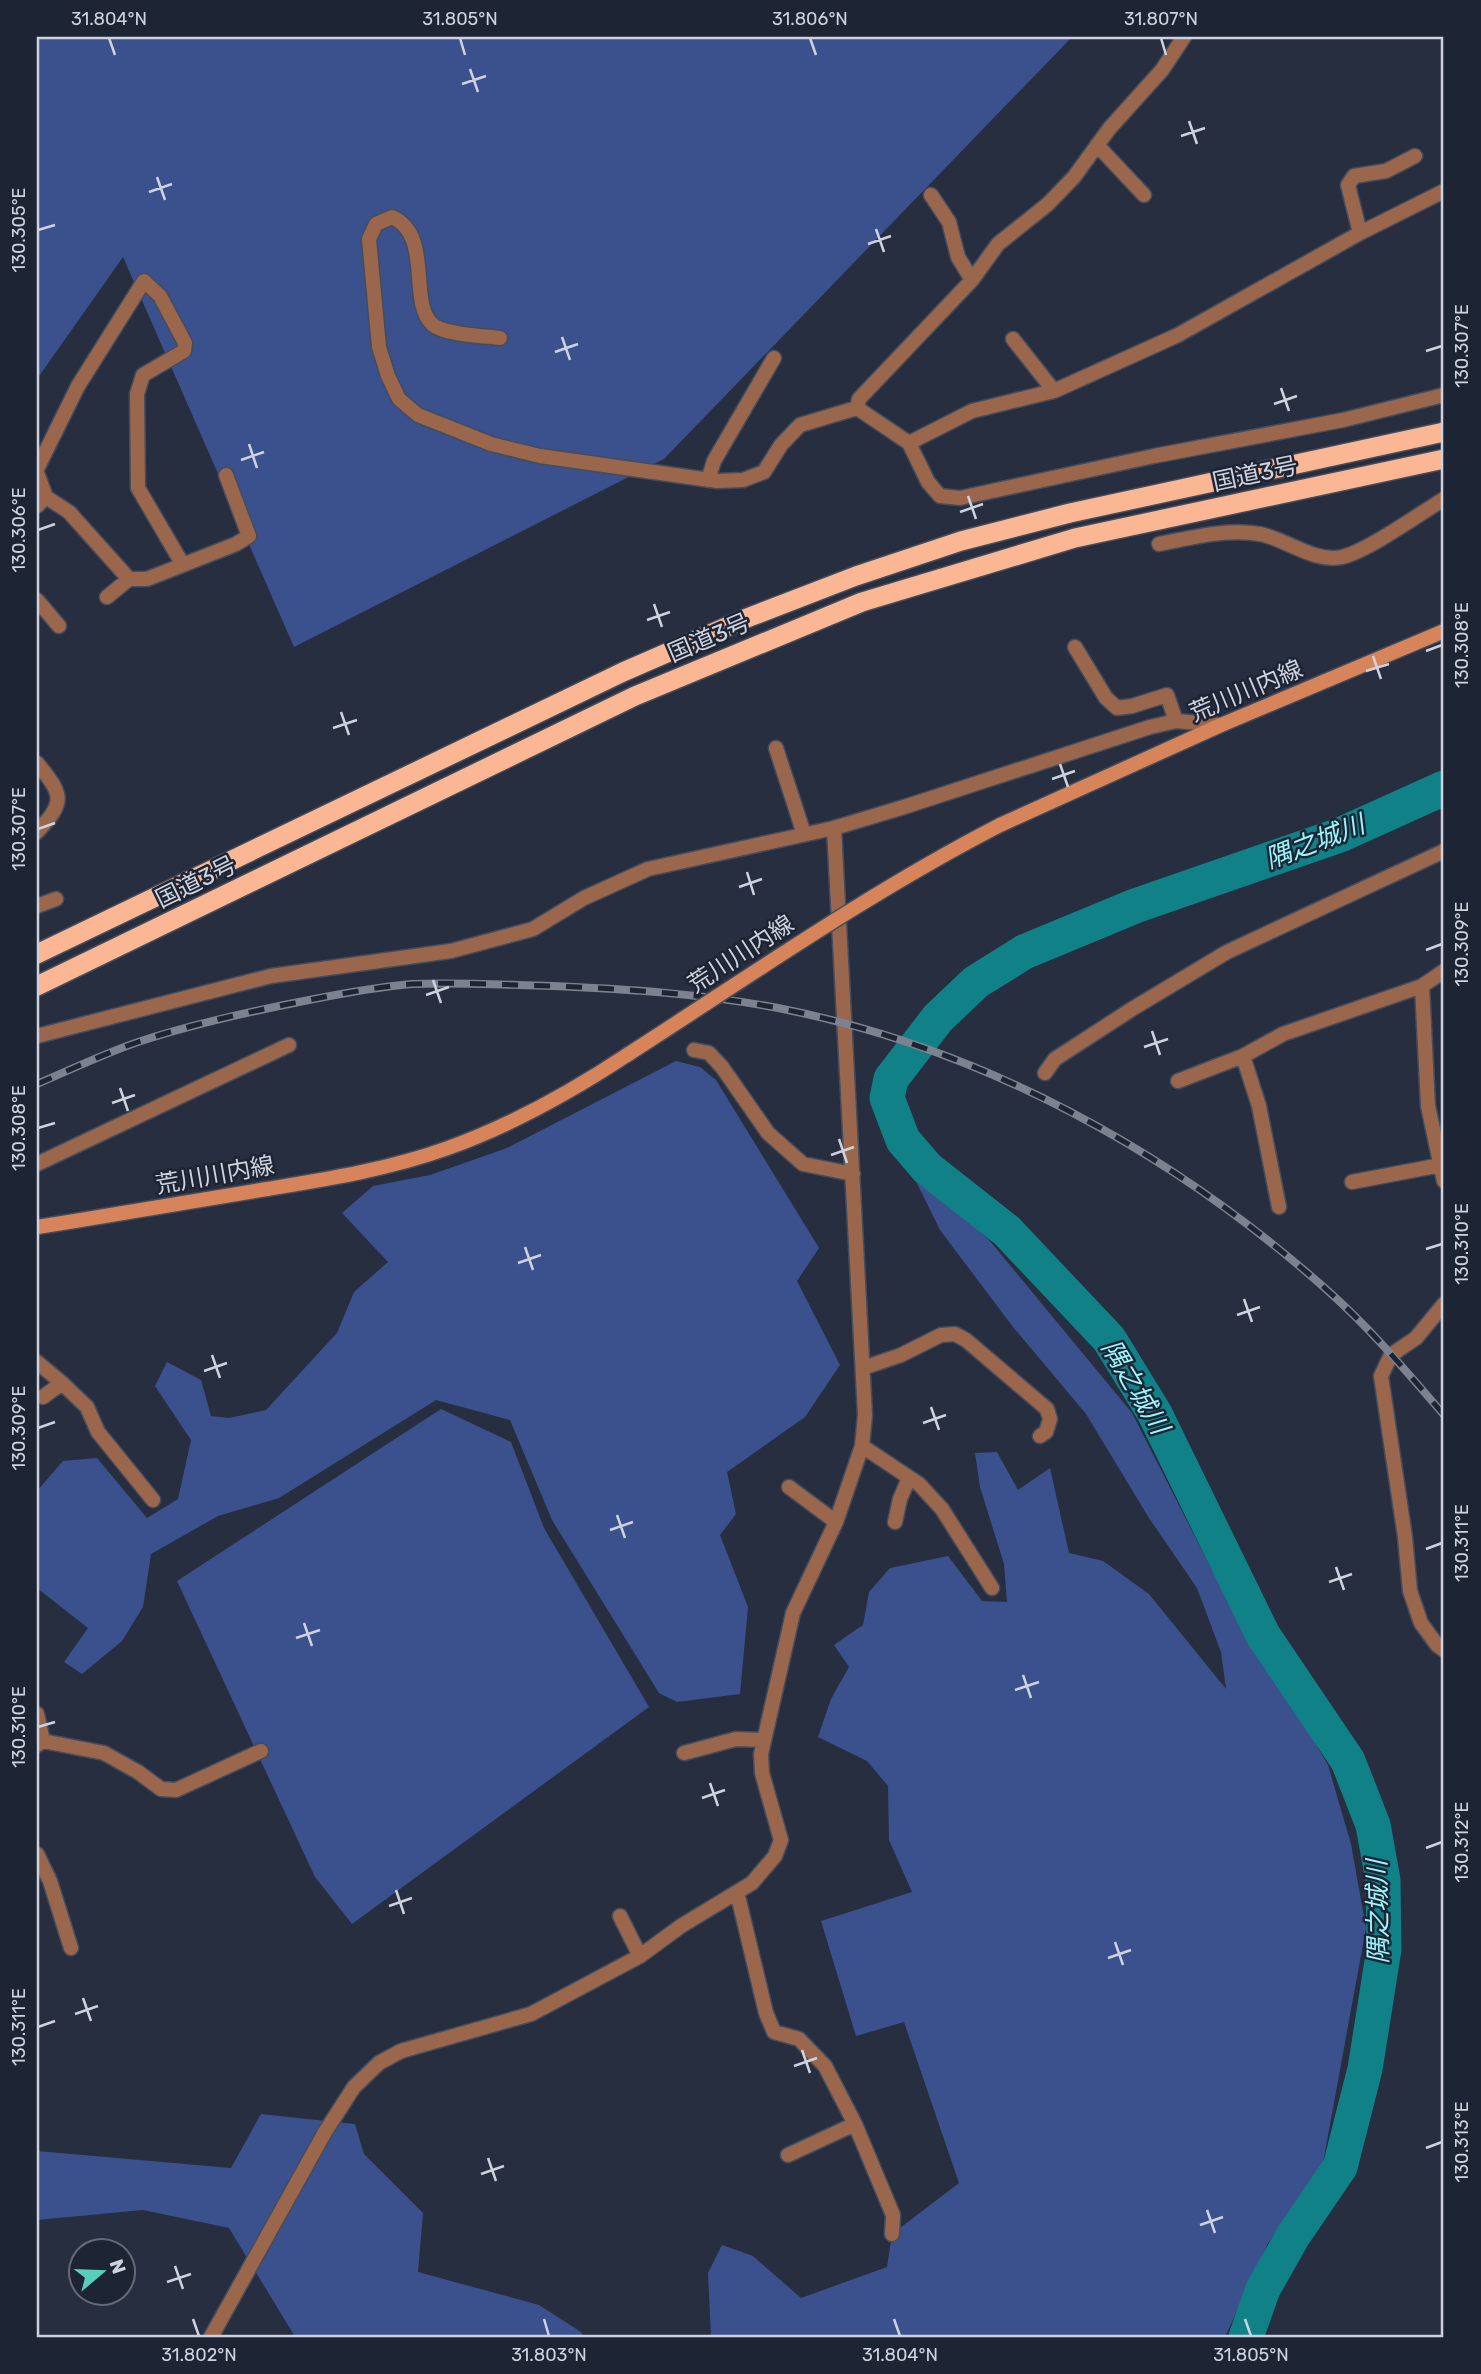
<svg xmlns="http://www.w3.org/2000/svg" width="1481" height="2374" viewBox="0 0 1481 2374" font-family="Rubik,'Noto Sans JP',sans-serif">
	<rect width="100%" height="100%" fill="#272e3f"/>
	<path fill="#3b518e" d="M37,37H1072L664,459L294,647L123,257L37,379Z
		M676,1061L700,1067L716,1080L819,1248L797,1281L840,1365L805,1417L727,1472L736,1514L720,1535L748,1607L740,1694L677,1702L659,1693L552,1520L510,1420L436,1400L279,1498L218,1516L151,1554L143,1607L122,1641L82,1674L64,1662L88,1628L37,1588V1491L63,1461L97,1458L147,1518L178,1499L191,1440L155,1386L167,1362L201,1380L211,1416L229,1418L266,1410L337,1333L354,1292L388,1262L342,1213L373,1186L430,1175L507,1148Z
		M908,1165L990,1241L1132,1413L1212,1570L1328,1765L1351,1844L1366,1928L1322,2168L1268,2243L1225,2337H711L708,2273L722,2245L753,2256L801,2298L887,2267L892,2234L959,2183L904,2022L856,2036L821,1921L912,1892L889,1840L888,1786L867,1761L818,1737L831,1699L849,1667L834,1645L863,1625L869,1592L890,1568L948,1556L982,1601L1007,1602L1004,1564L980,1487L975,1453L997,1452L1018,1490L1050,1468L1069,1553L1103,1561L1149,1594L1226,1689L1221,1652L1197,1588L1149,1518L1086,1414L1013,1327L940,1230Z
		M441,1409L511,1442L544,1528L649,1707L352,1924L315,1877L177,1581Z
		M261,2114L355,2124L364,2154L423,2213L418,2272L539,2305L581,2332L583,2337H302L294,2335L229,2228L143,2210L37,2220V2151L231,2168Z"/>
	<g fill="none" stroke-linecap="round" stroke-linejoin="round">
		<path stroke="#118188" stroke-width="35" d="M1246,2337L1263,2289L1293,2236L1340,2167L1365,2069L1384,1949L1383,1880L1373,1825L1348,1761L1263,1635L1155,1414L1109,1339L1007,1231L927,1168L903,1140L887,1098L891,1079L938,1018L976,982L1024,952L1135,906L1340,835L1444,788"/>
		<g stroke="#454c5c" stroke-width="17">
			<path id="minor" d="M1097,145L1144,195
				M931,195L949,222L958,257L972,280
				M1360,233L1348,185L1354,176L1386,171L1415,156
				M500,338C484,336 444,335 432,324C408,301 433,235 392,217L376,224L369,239L379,347L388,376L399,399L418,415L491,444L540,456L717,481L743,480L764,472L781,445L800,425L857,408L909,443L928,482L940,496L960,498L1154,456L1343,420L1444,395
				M1013,339L1054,391
				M857,408L859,399L972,280L998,244L1048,204L1074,177L1109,129L1162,70L1184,37
				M909,443L972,411L1054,391L1178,335L1360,233L1444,191
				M37,469L78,386L144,281L160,296L185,343L184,351L143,375L137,394L138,488L183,565
				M37,473L46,497L37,506
				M708,480L714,461L774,358
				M46,497L69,512L129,579H147L236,544L249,536L226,475
				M1159,544C1191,538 1227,528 1260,534C1286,539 1314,563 1342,557C1368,551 1419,514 1444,499
				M107,597L129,579
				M37,600L59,626
				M1075,647L1106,698L1117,708L1132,706L1167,695L1176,721
				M776,748L804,834
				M37,763C63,795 66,801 37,832
				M37,906L56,899
				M1444,971L1422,986L1428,1106L1444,1181
				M694,1050L709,1053L722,1067L768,1133L803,1164L853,1174
				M1243,1056L1259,1106L1279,1207
				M1045,1073L1055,1059L1132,1009L1227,952L1444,851
				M1178,1081L1243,1056L1283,1034L1422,986
				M37,1164L289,1045
				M1352,1182L1441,1165
				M1444,1304L1416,1338L1391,1355L1381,1376L1405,1537L1410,1591L1421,1623L1437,1645L1444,1650
				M37,1362L62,1383L43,1397
				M863,1368L901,1355L941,1335L955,1334L966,1340L1047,1409L1050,1419L1046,1432L1040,1436
				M62,1383L87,1407L98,1432L153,1500
				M862,1446L919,1484L942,1509L992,1588
				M789,1487L836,1522
				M895,1522L900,1499L909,1478
				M37,1714L43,1741L37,1745
				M43,1741L104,1753L138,1772L161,1789L176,1790L261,1751
				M684,1753L736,1739L764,1740
				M37,1854L50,1881L71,1948
				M737,1892L766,2013L774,2032L799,2039L825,2066L855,2124L893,2215L892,2234
				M620,1916L640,1956
				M788,2155L855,2124
				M211,2337L325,2132L354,2087L379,2063L401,2051L531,2014L640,1956L681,1926L752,1883L775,1856L781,1840L762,1773L761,1754L793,1613L836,1522L862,1446L865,1415L834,828"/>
		</g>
		<g stroke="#454c5c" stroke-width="17">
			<path id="tertiary" d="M37,1036L271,976L451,951L533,929L584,898L648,869L834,828L904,807L1150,727L1176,721L1221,725"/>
		</g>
		<g stroke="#454c5c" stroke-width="17">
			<path id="secondary" d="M1000,825L1221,725L1444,631
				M37,1227C114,1215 191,1202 267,1189C328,1179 390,1169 448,1148C512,1125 571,1092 627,1055"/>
		</g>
		<g stroke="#454c5c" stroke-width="22">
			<path id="trunk" d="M37,954L623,672L747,618L856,576L961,541L1070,513L1444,432
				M37,986L635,696L862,602L1075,538L1444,459"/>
		</g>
		<use href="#minor" stroke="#9a664c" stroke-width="14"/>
		<use href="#tertiary" stroke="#9a664c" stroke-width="14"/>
		<use href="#secondary" stroke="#d7845a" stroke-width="14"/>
		<use href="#trunk" stroke="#fbb694" stroke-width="19"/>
		<g stroke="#7c8290" stroke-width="8">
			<path id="rail" d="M37,1084C70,1070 103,1054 138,1042C192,1024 248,1012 304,1001C339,994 376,987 412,984C458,982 506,985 553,986C628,989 703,994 778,1008C983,1048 1172,1152 1327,1290C1370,1328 1407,1372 1444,1415"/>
		</g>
		<use href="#rail" stroke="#1d2434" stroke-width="5" stroke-dasharray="16" stroke-linecap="butt"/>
		<g stroke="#454c5c" stroke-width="17" stroke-linecap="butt">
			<path id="secondary-bridge" d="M627,1055C750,976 870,892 1000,825"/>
		</g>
		<use href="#secondary-bridge" stroke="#d7845a" stroke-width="14"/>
	</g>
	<path fill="none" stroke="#ced2de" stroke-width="2.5" d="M109,38L115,55M460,38L465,55M810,38L816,55M1161,38L1166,55M470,69L478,92M462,84L486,76M1189,121L1197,144M1181,136L1205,128M157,177L165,200M149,192L172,184M876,229L884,252M38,230L55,225M868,244L891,236M562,337L570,360M1426,351L1442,346M555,352L578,344M1281,388L1289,411M1274,404L1297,396M249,444L257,468M241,460L264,452M968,496L976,519M960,512L983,504M38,530L55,524M654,604L662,627M647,620L670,612M1426,651L1442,645M1373,656L1381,679M1366,671L1389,664M341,712L349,735M333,728L357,720M1060,764L1068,787M1052,779L1075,771M38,829L55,823M747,872L754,895M739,887L762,879M1426,950L1442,944M433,980L441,1003M426,995L449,987M1152,1031L1160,1055M1144,1047L1168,1039M120,1088L128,1111M112,1103L135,1095M38,1128L55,1123M839,1139L847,1163M831,1155L854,1147M525,1247L533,1270M1426,1249L1442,1244M518,1263L541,1255M1244,1299L1252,1322M1237,1315L1260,1307M212,1355L220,1378M204,1371L227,1363M931,1407L939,1430M923,1423L946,1415M38,1428L55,1422M617,1515L625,1538M610,1530L633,1522M1426,1549L1442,1543M1336,1567L1344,1590M1329,1582L1352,1574M304,1623L312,1646M296,1638L320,1630M1023,1675L1031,1698M1015,1690L1039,1682M38,1727L55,1722M710,1783L718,1806M702,1798L725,1790M1426,1848L1442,1842M396,1890L404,1914M389,1906L412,1898M1115,1942L1123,1965M1108,1958L1131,1950M83,1998L91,2021M75,2014L98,2006M38,2027L55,2021M802,2050L810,2073M794,2066L817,2058M1426,2148L1442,2142M488,2158L496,2181M481,2174L504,2166M1207,2210L1215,2233M1200,2225L1223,2217M175,2266L183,2289M167,2282L191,2274M193,2319L199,2336M544,2319L549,2336M894,2319L900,2336M1245,2319L1251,2336"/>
	<g text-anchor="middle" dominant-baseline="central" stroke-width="5" stroke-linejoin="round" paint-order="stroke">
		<g font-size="24" fill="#ced2de" stroke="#1d2434">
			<text transform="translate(1255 474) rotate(-12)">国道3号</text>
			<text transform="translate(709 638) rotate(-23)">国道3号</text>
			<text transform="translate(1246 691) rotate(-23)">荒川川内線</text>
			<text transform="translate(196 882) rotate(-26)">国道3号</text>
			<text transform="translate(741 954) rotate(-33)">荒川川内線</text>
			<text transform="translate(215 1175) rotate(-10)">荒川川内線</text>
		</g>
		<g font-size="26" font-style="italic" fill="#9bf4fb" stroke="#1d2434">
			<text transform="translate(1315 842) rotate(-21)">隅之城川</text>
			<text transform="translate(1135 1387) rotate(59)">隅之城川</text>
			<text transform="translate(1378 1912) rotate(-91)">隅之城川</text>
		</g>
	</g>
	<rect width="1481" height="2374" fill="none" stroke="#1d2434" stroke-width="77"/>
	<g transform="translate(102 2272) rotate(71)"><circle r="33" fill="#1d2434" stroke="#646a78" stroke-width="2"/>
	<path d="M0-5L12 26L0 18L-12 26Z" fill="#5acebd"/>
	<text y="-10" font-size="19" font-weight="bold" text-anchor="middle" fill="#ced2de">N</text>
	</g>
	<rect x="38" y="38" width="1404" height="2298" fill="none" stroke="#ced2de" stroke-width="2.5"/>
	<g font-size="18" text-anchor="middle" fill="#ced2de">
		<text x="109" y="25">31.804°N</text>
		<text x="460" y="25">31.805°N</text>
		<text x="810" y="25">31.806°N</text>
		<text x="1161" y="25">31.807°N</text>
		<text transform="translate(19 230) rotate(-90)" y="6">130.305°E</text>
		<text transform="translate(1462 346) rotate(-90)" y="6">130.307°E</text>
		<text transform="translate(19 530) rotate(-90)" y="6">130.306°E</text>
		<text transform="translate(1462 645) rotate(-90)" y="6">130.308°E</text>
		<text transform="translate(19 829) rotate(-90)" y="6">130.307°E</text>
		<text transform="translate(1462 944) rotate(-90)" y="6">130.309°E</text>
		<text transform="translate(19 1128) rotate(-90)" y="6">130.308°E</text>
		<text transform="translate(1462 1244) rotate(-90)" y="6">130.310°E</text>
		<text transform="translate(19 1428) rotate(-90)" y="6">130.309°E</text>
		<text transform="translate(1462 1543) rotate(-90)" y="6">130.311°E</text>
		<text transform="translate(19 1727) rotate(-90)" y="6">130.310°E</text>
		<text transform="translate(1462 1842) rotate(-90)" y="6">130.312°E</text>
		<text transform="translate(19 2027) rotate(-90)" y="6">130.311°E</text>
		<text transform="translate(1462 2142) rotate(-90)" y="6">130.313°E</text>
		<text x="199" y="2361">31.802°N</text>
		<text x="549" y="2361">31.803°N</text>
		<text x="900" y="2361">31.804°N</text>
		<text x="1251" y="2361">31.805°N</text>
	</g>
</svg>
